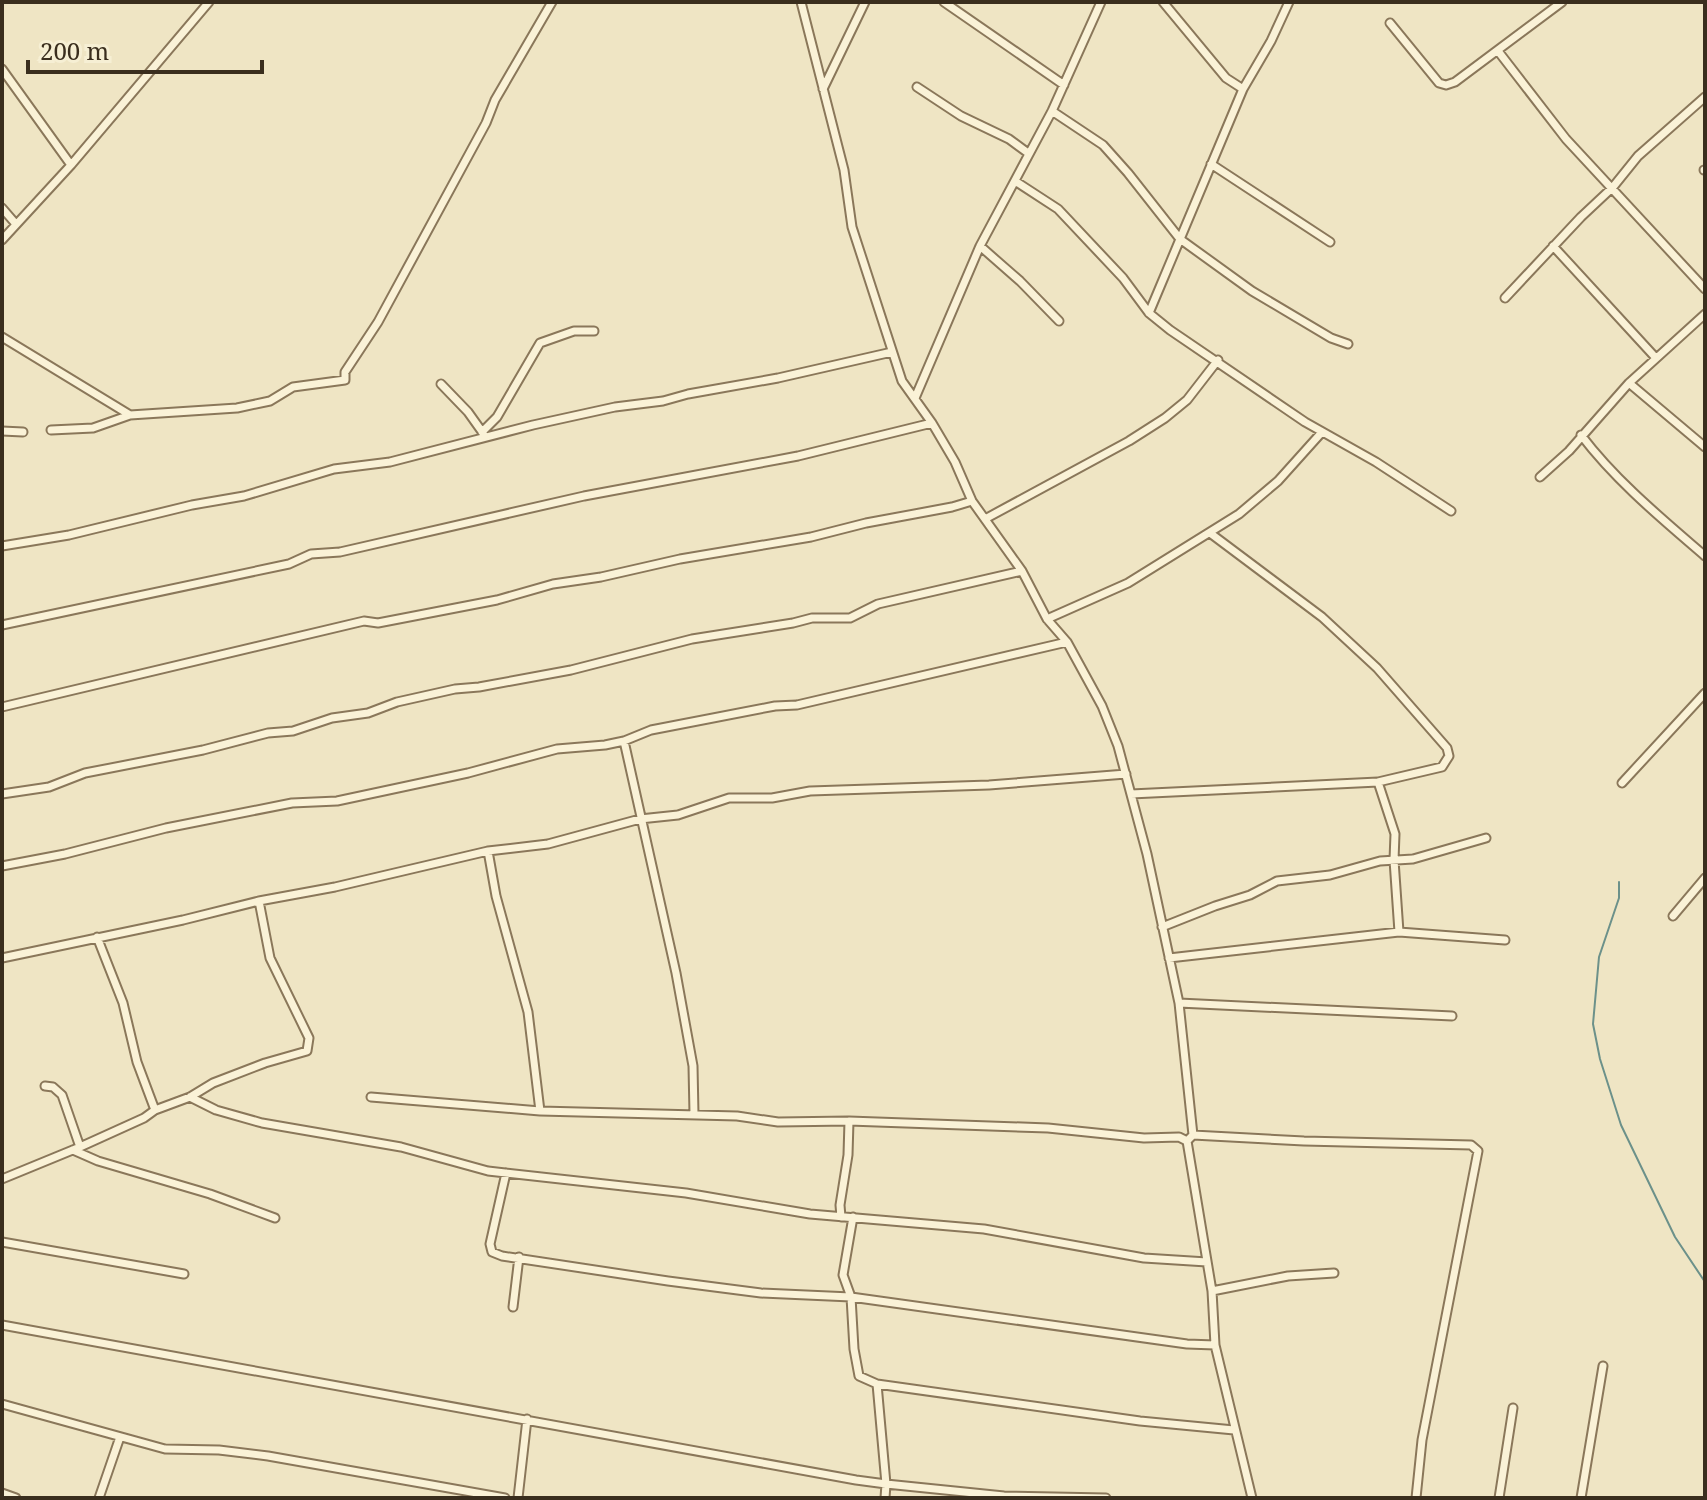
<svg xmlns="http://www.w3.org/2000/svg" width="1707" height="1500" viewBox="0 0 1707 1500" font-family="'Noto Serif',serif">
	<rect width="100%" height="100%" fill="#efe5c4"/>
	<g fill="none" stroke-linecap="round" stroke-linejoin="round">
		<path stroke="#6c918a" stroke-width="2" d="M1619,882V898L1599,957L1593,1024L1600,1059L1621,1125L1675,1237L1705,1282"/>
		<g stroke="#8a775a" stroke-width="11">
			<path id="street" d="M801,2L844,170L852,227L902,381L932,423L955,462L972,501L1022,571L1047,619L1067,642L1102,706L1118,746L1147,854L1179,1003L1193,1135L1187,1141L1212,1291L1215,1345L1252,1498
				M944,2L1064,85
				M1390,23L1439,83L1446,85L1455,82L1562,2
				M1498,51L1566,139L1705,289
				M2,69L71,165
				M917,87L961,116L1009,139L1028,153
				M823,89L865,2
				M1243,89L1271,41L1289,2
				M1052,111L1103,145L1128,173L1180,239L1252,291L1331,338L1348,344
				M1211,164L1330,242
				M1704,170H1705
				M1015,181L1058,209L1123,278L1149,313L1170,330L1305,422L1376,462L1451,511
				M2,208L15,223
				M2,240L71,165L209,2
				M980,246L1020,281L1059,321
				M1553,246L1655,357
				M1505,298L1581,217L1613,187L1638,156L1705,97
				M1149,313L1243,89L1226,78L1163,2
				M2,337L130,415L237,408L270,401L293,387L345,380V372L378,322L486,123L495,100L552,2
				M1629,383L1705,447
				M441,384L468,412L483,433
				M915,398L980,246L1052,111L1101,2
				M51,430L93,428L130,415
				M2,431L23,432
				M482,432L497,417L540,343L574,331H594
				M1581,435C1616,481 1661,518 1705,556
				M1540,477L1569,451L1629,383L1705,314
				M985,519L1129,441L1165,418L1187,400L1218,360
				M1210,533L1322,617L1377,668L1447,748L1449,756L1442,767L1378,782
				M2,546L69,535L192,505L244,496L334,469L390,462L533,425L615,407L663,401L688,394L778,378L892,352
				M1047,619L1128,583L1239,514L1278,481L1322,432
				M2,625L289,564L311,554L340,552L584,496L798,456L932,423
				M2,707L364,621L378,623L497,600L553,584L601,577L680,559L811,537L866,523L952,507L972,501
				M624,741L676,973L693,1066L694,1114
				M1622,783L1705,693
				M2,794L49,787L85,773L203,750L268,733L293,731L332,718L368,713L397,702L455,689L479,687L571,670L692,639L793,623L812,618H850L878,604L1022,571
				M1131,794L1378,782L1395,834L1394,860L1399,932
				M488,851L496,896L528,1012L540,1111L737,1116L778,1122L849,1121L1048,1128L1144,1138L1179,1137L1187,1141
				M2,866L65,854L166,828L292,803L337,801L468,773L557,749L605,745L624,741L651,730L775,706L797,705L1067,642
				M1673,916L1705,878
				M1162,927L1215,906L1250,895L1277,881L1330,875L1380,861L1413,859L1486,838
				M97,937L123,1003L137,1062L155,1110
				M2,958L183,920L259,901L335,887L488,851L548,844L640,819L678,815L729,798H772L810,791L989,785L1126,774
				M1169,958L1399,932L1505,940
				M1179,1003L1452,1016
				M45,1086L53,1087L62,1095L80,1147
				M190,1097L216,1110L262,1123L401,1147L488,1171L686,1193L810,1214L984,1229L1144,1258L1207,1262
				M371,1097L540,1111
				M1193,1135L1304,1141L1471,1145L1478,1151L1422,1440L1416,1498
				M73,1150L98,1161L210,1194L275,1218
				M506,1173L490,1244L492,1252L502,1256L668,1281L761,1293L851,1297L1187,1344L1215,1345
				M2,1179L80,1147L144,1118L155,1110L190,1097L213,1083L265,1063L307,1051L309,1038L270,958L259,901
				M841,1217L840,1205L848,1155L849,1121
				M853,1217L843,1275L851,1297L854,1349L859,1376L877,1384L886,1484L1004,1496L1106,1498
				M2,1242L184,1274
				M1212,1291L1288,1276L1334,1273
				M513,1307L519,1257
				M2,1325L856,1480L886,1484L885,1498
				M877,1384L1140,1421L1234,1430
				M2,1404L165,1449L219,1450L268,1456L505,1498
				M2,1493L16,1498
				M99,1498L120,1437
				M518,1498L527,1419
				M1499,1498L1513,1408
				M1581,1498L1603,1366"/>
		</g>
		<use href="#street" stroke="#faf2d7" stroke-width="7"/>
	</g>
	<rect width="1707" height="1500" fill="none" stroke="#3a2e1e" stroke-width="8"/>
	<path d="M28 60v12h234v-12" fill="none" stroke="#3a2e1e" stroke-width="4"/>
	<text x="40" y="60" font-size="24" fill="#3a2e1e" stroke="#f6efd4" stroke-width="6" paint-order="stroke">200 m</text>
</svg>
